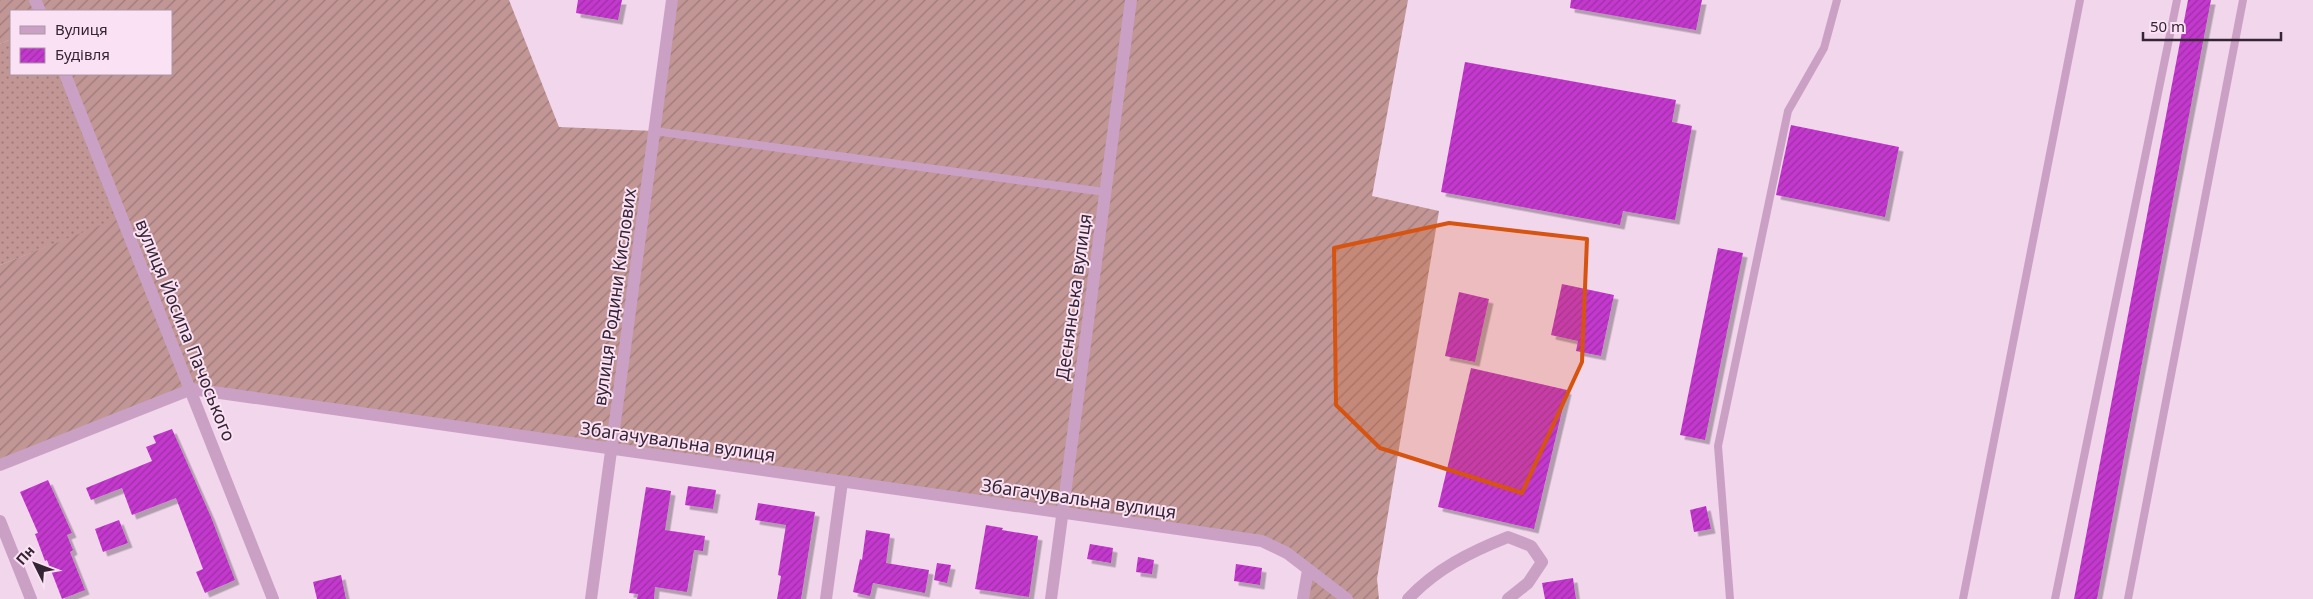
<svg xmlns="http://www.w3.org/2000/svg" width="2313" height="599" viewBox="0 0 2313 599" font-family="'Noto Sans',sans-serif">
	<defs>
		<pattern id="grass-dots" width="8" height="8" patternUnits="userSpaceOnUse" patternTransform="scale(1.25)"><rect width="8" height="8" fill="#c19695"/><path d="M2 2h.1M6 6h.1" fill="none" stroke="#9e7a7a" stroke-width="1.8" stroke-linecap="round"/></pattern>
		<pattern id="garden-furrows" width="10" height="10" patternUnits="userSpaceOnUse" patternTransform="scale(1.25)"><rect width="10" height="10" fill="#c19695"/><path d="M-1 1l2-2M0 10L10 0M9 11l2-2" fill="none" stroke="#9e7a7a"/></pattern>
		<pattern id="building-hatch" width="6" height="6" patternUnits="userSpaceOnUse" patternTransform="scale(1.25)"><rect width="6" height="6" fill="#c338cd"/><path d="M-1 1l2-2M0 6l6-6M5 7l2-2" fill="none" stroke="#9f2fa7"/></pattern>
		<filter id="shadow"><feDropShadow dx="4.5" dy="4.5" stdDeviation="0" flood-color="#0004"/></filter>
	</defs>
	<rect width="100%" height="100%" fill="#f2d6ec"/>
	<path fill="url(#grass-dots)" d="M11,39V74H65L122,218L0,265V44Z"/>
	<path fill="url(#garden-furrows)" d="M0,0H509L559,127L654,131L673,0H1408L1372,196L1439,211L1377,579L1379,599H1303L1308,570L1262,541L192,389L0,465V265L122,217L65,74H171V11H11V39L0,44Z"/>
	<path fill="url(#building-hatch)" filter="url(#shadow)" d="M578,0H622L618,20L576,13Z
		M1571,0H1702L1696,30L1570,8Z
		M2188,0H2211L2097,599H2074Z
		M1465,62L1676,100L1672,122L1692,126L1675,220L1623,211L1620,225L1441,192Z
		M1791,125L1899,147L1885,217L1776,195Z
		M1718,248L1743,253L1705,440L1680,435Z
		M1562,284L1614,295L1601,356L1576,351L1578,341L1551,335Z
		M1459,292L1489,299L1475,362L1445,356Z
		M1471,368L1567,390L1534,529L1438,507Z
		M172,429L211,517L235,580L205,593L196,572L203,569L176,498L132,515L122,488L91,500L86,488L152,461L146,447L156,443L153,436Z
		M48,480L72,533L67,535L73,550L70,552L85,590L62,599L47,560L45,561L35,534L38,533L20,492Z
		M688,486L716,490L713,509L685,505Z
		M646,487L671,491L665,530L705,536L703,551L694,550L687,592L655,587L654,599H637L638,594L629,593Z
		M758,503L815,512L801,599H777L781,576L778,575L786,525L755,520Z
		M1706,506L1711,529L1694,532L1690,510Z
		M119,520L128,543L103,552L95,529Z
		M986,525L1003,528L1002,530L1038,536L1029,597L975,589Z
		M866,530L890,534L886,563L929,570L925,593L873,583L870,596L853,592L860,559L862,560Z
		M1090,544L1113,548L1111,563L1087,559Z
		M1138,557L1154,560L1152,574L1136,572Z
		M937,563L951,565L947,583L934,580Z
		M1236,564L1262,568L1260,585L1234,581Z
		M341,575L346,599H317L313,582Z
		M1573,578L1576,599H1545L1542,583Z"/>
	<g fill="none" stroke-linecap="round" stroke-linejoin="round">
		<path stroke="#caa1c4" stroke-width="8" d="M654,131L1105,192
			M1730,599L1718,446L1788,111L1824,48L1837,0
			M1963,599L2080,0
			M2055,599L2177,0
			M2128,599L2243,0"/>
		<path stroke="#caa1c4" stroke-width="12" d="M35,0L40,11
			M65,74L273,599
			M0,465L192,389L1262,541L1287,553L1347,599
			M0,521L31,599
			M591,599L672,0
			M826,599L842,482
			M1051,599L1131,0
			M1303,599L1308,570
			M1408,599C1436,569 1470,552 1508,537L1531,546L1542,562L1528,583L1508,599"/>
	</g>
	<path fill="#d65410" fill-opacity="0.2" stroke="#d65410" stroke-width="4" stroke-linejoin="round" d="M1449,223L1587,239L1582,362L1522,493L1380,448L1336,405L1334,248Z"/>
	<g text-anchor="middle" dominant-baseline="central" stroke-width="4" stroke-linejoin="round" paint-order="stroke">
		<g font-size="18" fill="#342434" stroke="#fae2f4">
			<text transform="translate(614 297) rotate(-82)">вулиця Родини Кислових</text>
			<text transform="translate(1073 297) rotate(-82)">Деснянська вулиця</text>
			<text transform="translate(186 330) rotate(68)">вулиця Йосипа Пачоського</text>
			<text transform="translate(678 441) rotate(8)">Збагачувальна вулиця</text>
			<text transform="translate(1079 498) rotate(8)">Збагачувальна вулиця</text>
		</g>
	</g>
	<rect x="10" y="10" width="162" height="65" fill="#fae2f4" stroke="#ab96a7"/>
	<rect x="20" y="26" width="25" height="8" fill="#caa1c4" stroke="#ab96a7"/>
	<text x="55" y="35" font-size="15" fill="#342434">Вулиця</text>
	<rect x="20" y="48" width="25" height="15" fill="url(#building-hatch)" stroke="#ab96a7"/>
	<text x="55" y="60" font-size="15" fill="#342434">Будівля</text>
	<g transform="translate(35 564) rotate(312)" stroke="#fae2f4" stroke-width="4" paint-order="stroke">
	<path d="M0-4L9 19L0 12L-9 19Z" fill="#342434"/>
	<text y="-8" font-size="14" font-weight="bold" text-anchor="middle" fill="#342434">Пн</text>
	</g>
	<path d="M2143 32v8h138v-8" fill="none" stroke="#342434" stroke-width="2.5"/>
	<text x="2150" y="32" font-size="15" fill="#342434" stroke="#fae2f4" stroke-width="4" paint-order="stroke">50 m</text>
</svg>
